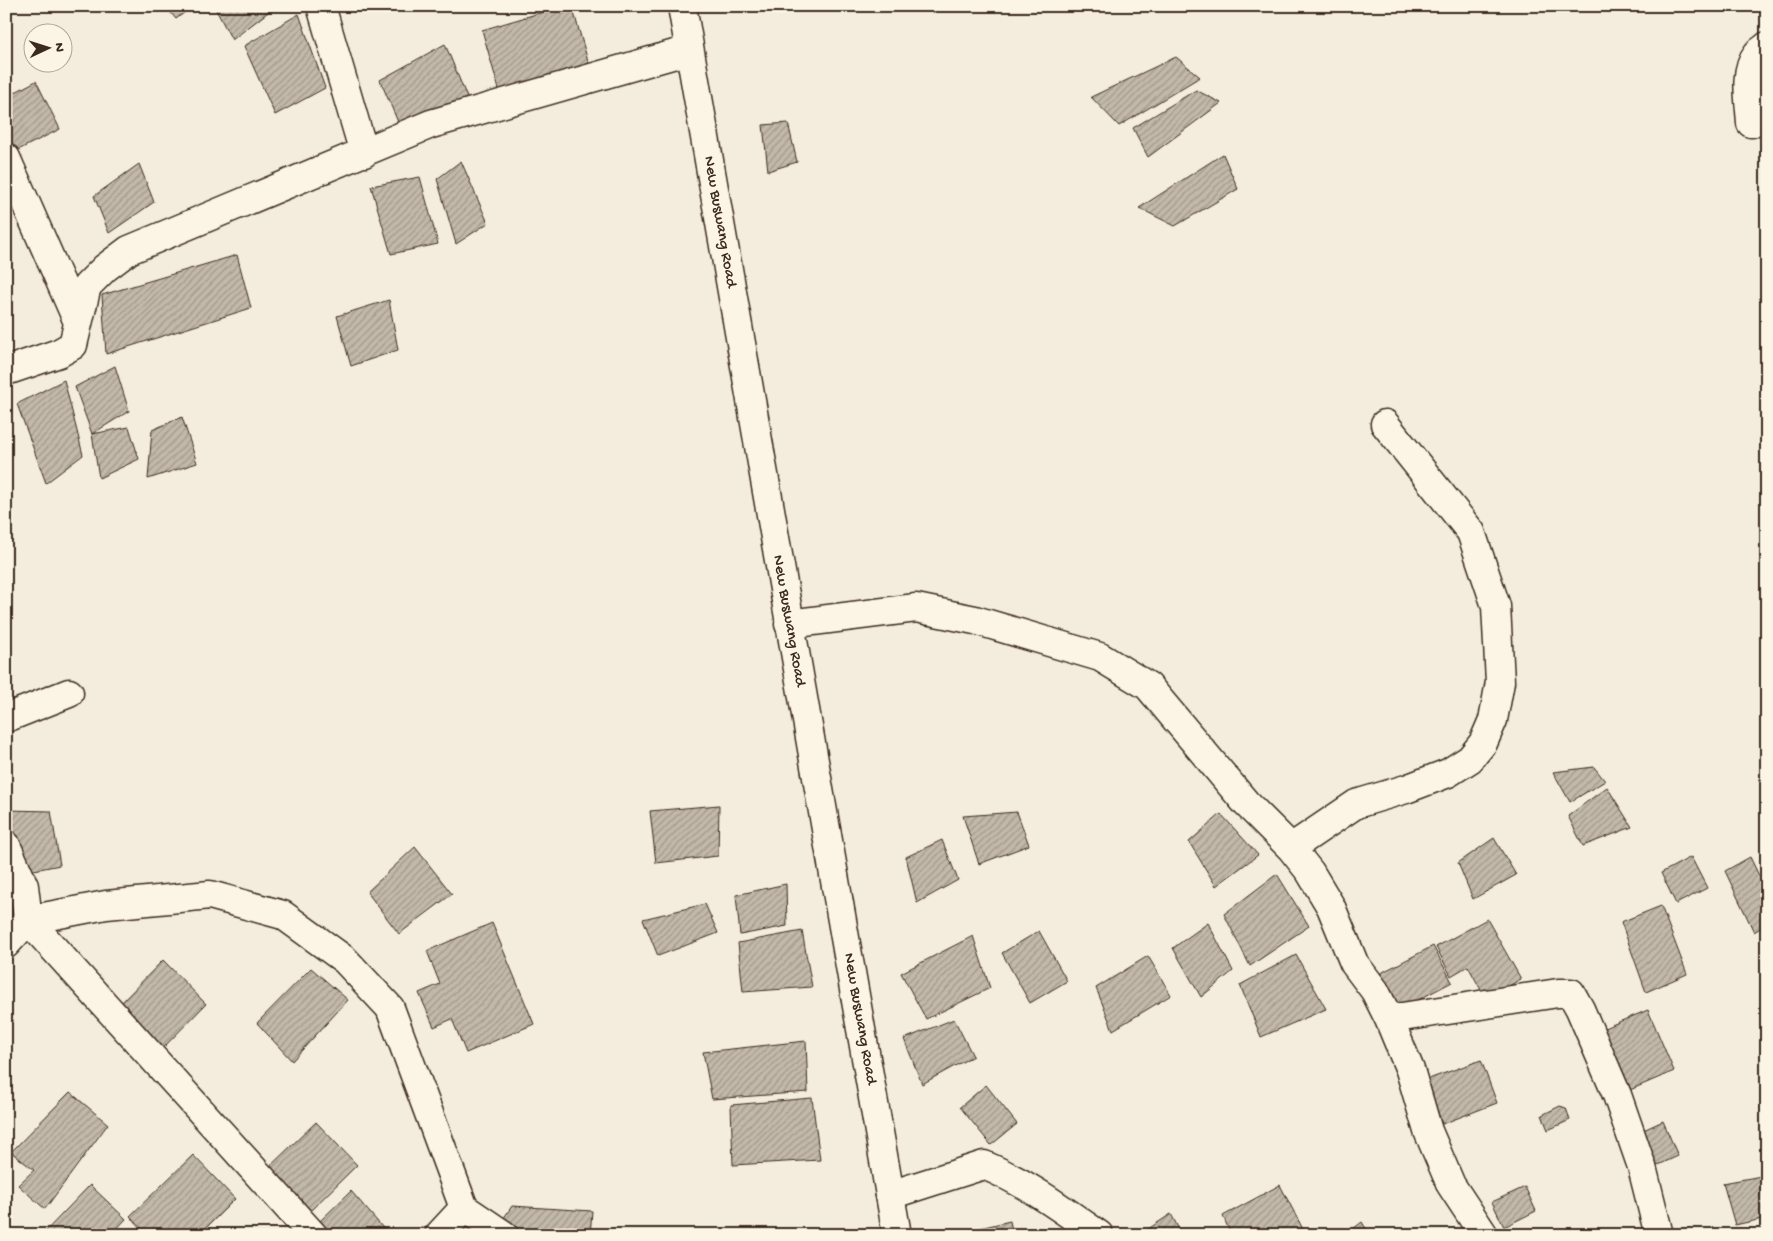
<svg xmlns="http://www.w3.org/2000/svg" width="1773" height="1241" viewBox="0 0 1773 1241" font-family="'Gochi Hand',sans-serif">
	<defs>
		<pattern id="building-hatch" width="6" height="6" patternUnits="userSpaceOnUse" patternTransform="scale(1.25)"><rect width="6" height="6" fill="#c3b9aa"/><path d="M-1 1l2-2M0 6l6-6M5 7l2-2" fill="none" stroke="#a0978a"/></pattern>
	</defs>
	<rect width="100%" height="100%" fill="#f4eddd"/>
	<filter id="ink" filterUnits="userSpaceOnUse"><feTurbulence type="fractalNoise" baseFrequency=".02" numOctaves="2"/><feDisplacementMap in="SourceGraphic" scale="10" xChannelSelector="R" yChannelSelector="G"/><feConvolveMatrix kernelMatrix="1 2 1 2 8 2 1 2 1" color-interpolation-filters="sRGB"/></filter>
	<g filter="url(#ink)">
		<path fill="url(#building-hatch)" stroke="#3b2a1e" d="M165,6H193L176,19Z
			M214,6H276L232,40Z
			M563,6H572L592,75L502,100L482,30Z
			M299,14L325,88L275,115L244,46Z
			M445,44L468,100L401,129L380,80Z
			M1176,57L1200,77L1119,126L1091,97Z
			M36,81L60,129L16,151L6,131V97Z
			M1196,90L1221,103L1148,157L1133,128Z
			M788,123L797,162L768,171L763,125Z
			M1223,154L1238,189L1175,226L1139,208Z
			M461,161L488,223L456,244L437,179Z
			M139,164L154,202L109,233L94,196Z
			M420,177L438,244L391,254L371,186Z
			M237,255L251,308L106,354L102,295Z
			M389,300L398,350L351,366L337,316Z
			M115,366L129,411L92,434L75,387Z
			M64,380L83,455L46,483L17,404Z
			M182,417L197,463L148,479L152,430Z
			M129,427L139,459L99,478L92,434Z
			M1594,767L1605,781L1570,802L1553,772Z
			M1607,787L1632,827L1583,846L1568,816Z
			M719,805L718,856L656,863L650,811Z
			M6,810L51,811L60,865L29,871L6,814Z
			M1017,812L1029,845L979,864L963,816Z
			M1221,814L1258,855L1216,886L1189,842Z
			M1494,838L1516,875L1473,899L1458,863Z
			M942,840L958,880L917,903L906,857Z
			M415,847L452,894L399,934L367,892Z
			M1691,857L1707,888L1676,904L1661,873Z
			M1750,857L1767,892V924L1754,932L1725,871Z
			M1277,874L1309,926L1250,966L1224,914Z
			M786,884L787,926L740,935L736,895Z
			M705,904L718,933L658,956L643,919Z
			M1661,906L1687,974L1646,992L1621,922Z
			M1487,919L1521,979L1486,999L1468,966L1451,976L1436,947Z
			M492,923L534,1024L466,1053L452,1019L434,1027L419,993L440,984L427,951Z
			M1208,923L1233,971L1201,997L1173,948Z
			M802,931L812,987L743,992L738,943Z
			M1039,931L1067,981L1030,1003L1002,953Z
			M973,936L990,988L926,1019L901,973Z
			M1433,946L1452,982L1397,1011L1377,975Z
			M1296,955L1326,1009L1261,1037L1240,985Z
			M1148,956L1171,995L1113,1030L1096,988Z
			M163,960L206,1004L162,1049L120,1004Z
			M311,968L348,1000L292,1061L257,1023Z
			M1648,1010L1674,1071L1623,1093L1597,1031Z
			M954,1019L973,1056L922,1084L904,1039Z
			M806,1041L808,1092L712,1099L703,1052Z
			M1481,1060L1497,1103L1442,1124L1426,1080Z
			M986,1085L1017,1124L991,1145L960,1107Z
			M70,1092L108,1124L45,1209L18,1185L34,1170L11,1152Z
			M812,1098L820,1160L733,1165L731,1105Z
			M1560,1106L1566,1108L1570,1120L1548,1130L1542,1115Z
			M1663,1121L1678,1156L1652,1168L1637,1133Z
			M316,1122L357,1165L305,1216L264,1172Z
			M193,1155L235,1199L199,1235H148L130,1216Z
			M1767,1175V1218L1735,1225L1723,1183Z
			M90,1185L126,1219L111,1235H42Z
			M1280,1185L1306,1235H1231L1223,1216Z
			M1525,1187L1536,1211L1504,1227L1492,1202Z
			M351,1191L389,1235H330L320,1221Z
			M512,1206L592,1211L590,1235H518L499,1225Z
			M1171,1214L1182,1235H1139Z
			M1010,1221L1013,1235H954V1234Z
			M1362,1222L1370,1235H1345Z"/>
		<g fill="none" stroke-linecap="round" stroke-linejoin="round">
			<g stroke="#3b2a1e" stroke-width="31">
				<path id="minor" d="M321,6L364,153
					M1751,123C1750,103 1743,71 1757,54C1760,51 1764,49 1767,46
					M6,158L78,322
					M6,371L59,353L73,345L87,286L105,268L129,250L431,124L689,50
					M789,624L916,608L975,620L1100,657L1148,686L1246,803L1291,848L1310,872L1331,907L1354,963L1375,991L1389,1019L1410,1070L1428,1131L1451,1185L1484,1235
					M6,718L69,693
					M6,845L24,886L28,920L313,1235
					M1291,848L1356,804L1406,789L1448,773L1470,759L1483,743L1493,720L1500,682L1496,606L1471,532L1385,424
					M6,944L28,920L106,905L210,895L283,915L345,960L390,1008L464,1208L504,1235
					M1389,1019L1558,993H1571L1580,1009L1617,1095L1642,1167L1659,1235
					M890,1195L984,1165C1027,1183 1061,1208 1099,1235
					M439,1235L464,1208"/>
			</g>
			<g stroke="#3b2a1e" stroke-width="31">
				<path id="tertiary" d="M682,6L897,1235"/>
			</g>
			<use href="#minor" stroke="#fcf5e5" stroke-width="28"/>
			<use href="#tertiary" stroke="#fcf5e5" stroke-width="28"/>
		</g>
	</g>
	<g text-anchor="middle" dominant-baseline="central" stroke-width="4" stroke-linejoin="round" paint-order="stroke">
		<g font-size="16" fill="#3b2a1e" stroke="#fcf5e5">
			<text transform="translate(719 222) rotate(80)">New Buswang Road</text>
			<text transform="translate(788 621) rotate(80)">New Buswang Road</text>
			<text transform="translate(859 1019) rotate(80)">New Buswang Road</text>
		</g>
	</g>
	<rect width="1773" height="1241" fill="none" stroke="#fcf5e5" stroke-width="25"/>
	<rect x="12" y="12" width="1748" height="1216" fill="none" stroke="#3b2a1e" stroke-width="2" filter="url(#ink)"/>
	<g transform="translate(48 48) rotate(86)"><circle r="24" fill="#fcf5e5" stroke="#afa495"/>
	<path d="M0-4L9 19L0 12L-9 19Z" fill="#3b2a1e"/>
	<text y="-8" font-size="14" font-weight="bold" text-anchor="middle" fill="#3b2a1e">N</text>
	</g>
</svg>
